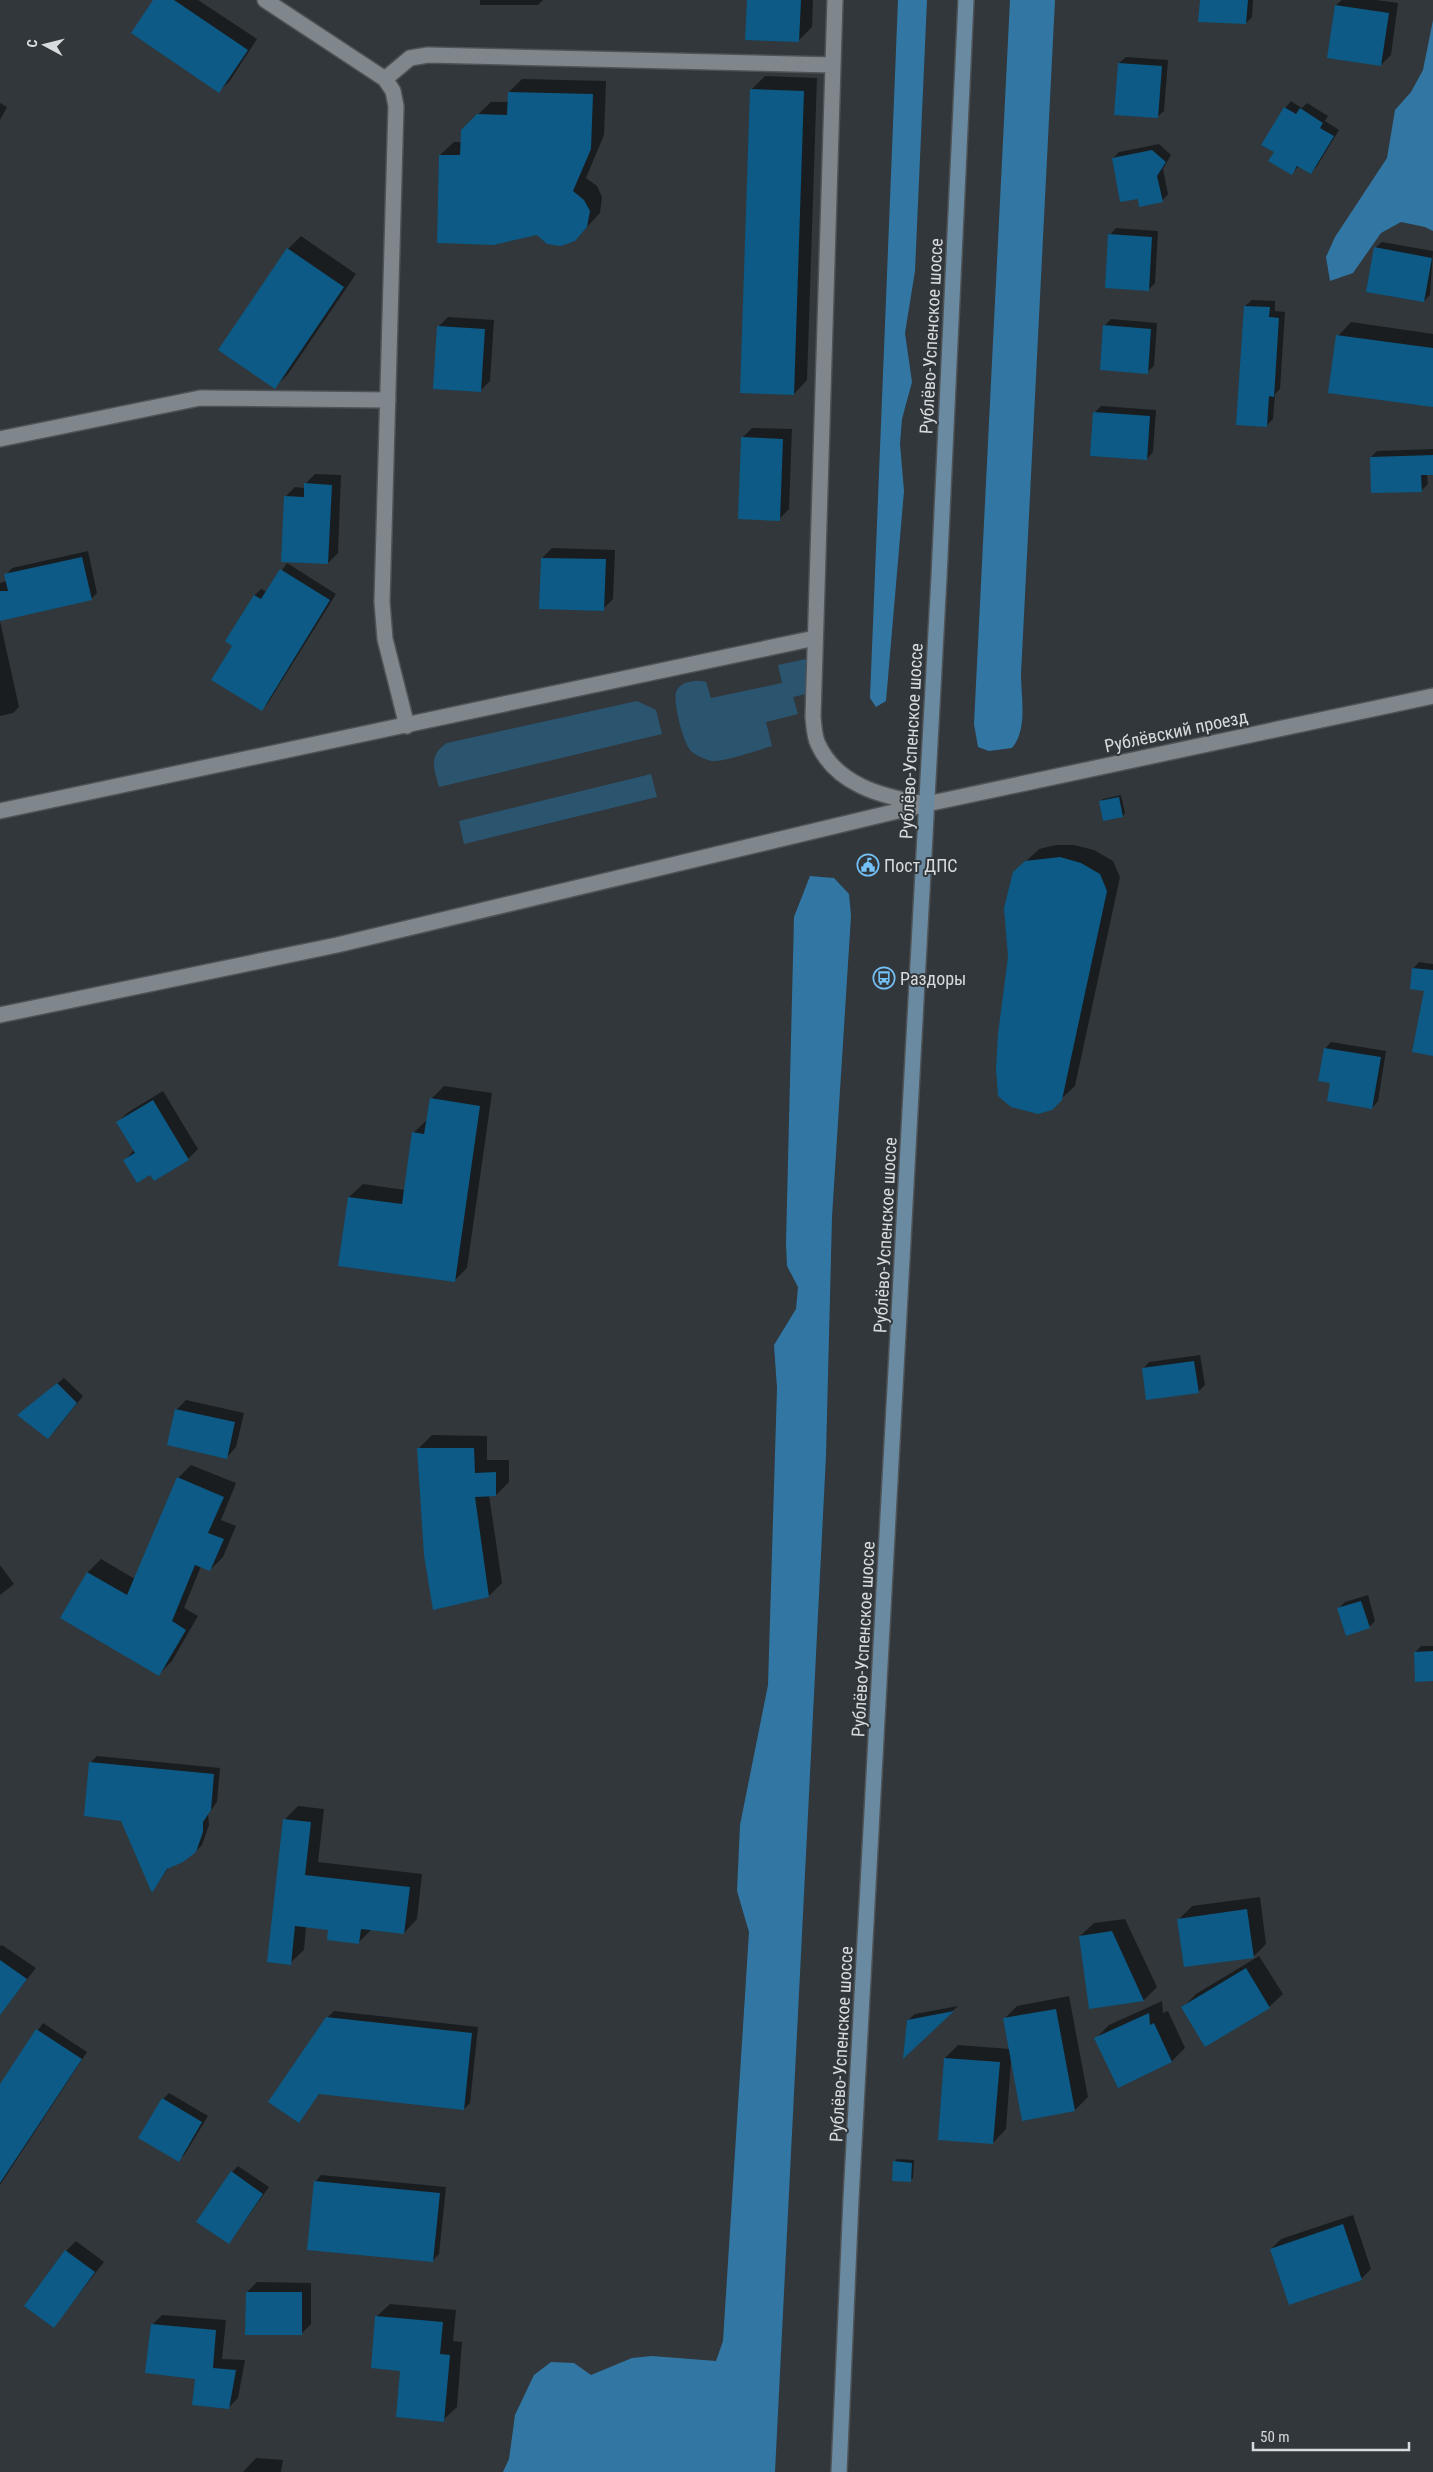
<svg xmlns="http://www.w3.org/2000/svg" width="1433" height="2472" viewBox="0 0 1433 2472" font-family="'Roboto Condensed',sans-serif">
	<rect width="100%" height="100%" fill="#31373b"/>
	<path fill="#2b546f" d="M806,659V694L793,697L798,714L766,722L772,746C758,750 724,762 712,761C706,760 695,755 691,751C683,743 673,703 676,692C680,681 697,679 706,682L711,698L782,683L778,665Z
		M637,701L656,710L662,734L439,787C434,769 428,755 447,743Z
		M651,774L657,797L464,844L459,821Z"/>
	<path fill="#3277a4" d="M898,0H927L915,271L905,333L912,382L902,419L900,444L904,491L886,701L876,707L870,698Z
		M1010,0H1055L1021,674C1021,698 1028,729 1012,748L989,751L978,747L974,724Z
		M1433,20V231L1425,227L1401,222L1381,233L1353,273L1330,281L1326,257L1335,237L1387,158L1395,110L1411,92L1423,70Z
		M810,876L834,878L849,894L851,916L832,1217L826,1455L775,2472H503L509,2459L515,2415L534,2375L551,2362L574,2363L591,2375L632,2358L652,2356L716,2361L723,2341L749,1932L737,1891L740,1825L768,1685L777,1388L774,1345L796,1309L798,1287L787,1266L786,1243L794,917Z"/>
	<path fill="#0007" d="M155,0H198L257,39L229,82L219,91Z
		M480,0H543L538,5H480Z
		M748,0H813L812,27L799,40Z
		M1201,0H1253L1252,17L1246,23Z
		M1342,0H1376L1398,3L1391,55L1381,65L1336,5Z
		M1126,57L1168,60L1164,111L1157,117L1115,113L1119,63Z
		M765,76L817,78L807,380L794,394L751,90Z
		M522,79L606,81L604,135L586,178L597,186L602,197L600,213L575,240L440,155L454,142H462V130L491,102H509V92Z
		M1291,101L1302,108L1307,103L1328,116L1325,121L1339,130L1317,166L1311,173L1299,166L1292,173L1275,152L1263,144L1285,108Z
		M0,103L7,107L0,120Z
		M1159,144L1171,155L1163,169L1168,194L1162,201L1139,197L1113,158L1119,152Z
		M1116,228L1158,231L1155,283L1148,290L1110,235Z
		M301,236L356,274L288,374L275,387L288,249Z
		M1382,242L1433,251L1430,295L1424,301L1375,248Z
		M1252,300L1275,301V311L1285,312L1280,389L1275,394L1273,419L1267,425L1245,306Z
		M448,317L494,320L490,381L480,391L438,327Z
		M1111,319L1157,323L1154,366L1147,372L1104,326Z
		M1351,322L1433,334V406L1338,336Z
		M1101,406L1156,410L1153,452L1147,459L1095,412Z
		M752,428L792,429L789,509L779,519L742,438Z
		M1433,449V474H1427L1428,484L1421,491L1371,457L1377,451Z
		M315,474L341,475L338,553L328,563L285,497L295,487L305,488V484Z
		M552,548L615,550L613,599L603,609L542,558Z
		M88,551L97,593L91,599L0,620V583L7,581L6,575L12,568Z
		M287,563L336,594L268,703L262,709L234,646L227,641L255,595L261,589L267,592Z
		M0,621L19,707L13,713L0,716Z
		M1121,795L1125,813L1123,816L1100,802L1103,799Z
		M1056,845H1074L1094,850L1113,861L1120,877L1075,1086L1061,1099L1010,957L1014,873L1039,849Z
		M1419,962L1433,964V1054L1425,990L1413,969Z
		M1331,1042L1386,1051L1378,1101L1372,1108L1331,1082L1325,1049Z
		M444,1086L492,1093L467,1268L454,1281L349,1197L363,1184L405,1190L413,1133L427,1120L431,1099Z
		M163,1091L198,1149L188,1159L150,1173L125,1160L134,1150L118,1122L127,1113Z
		M1200,1355L1205,1385L1198,1392L1143,1369L1149,1362Z
		M64,1378L83,1396L54,1432L19,1415Z
		M186,1400L244,1413L236,1447L227,1457L176,1410Z
		M432,1435L487,1436V1460H509V1482L496,1495H489L502,1583L489,1596L419,1448Z
		M191,1465L236,1483L221,1520L236,1526L223,1557L210,1570L201,1566L184,1608L198,1616L172,1661L159,1674L62,1617L88,1572L101,1559L135,1579L178,1478Z
		M0,1565L14,1584L0,1595Z
		M1368,1595L1375,1621L1369,1627L1339,1608L1345,1602Z
		M1421,1646H1433V1680L1415,1653Z
		M97,1756L220,1768L217,1802L208,1814L209,1825L202,1845L196,1851L170,1866L152,1891L122,1820L91,1762Z
		M298,1806L324,1809L318,1862L422,1874L417,1919L404,1933L372,1929L358,1943L330,1929L306,1926L304,1950L290,1963L284,1820Z
		M1260,1897L1266,1944L1253,1957L1179,1919L1192,1906Z
		M1125,1919L1157,1987L1144,2000L1090,2007L1080,1936L1094,1923Z
		M2,1945L36,1968L0,2013V1946Z
		M1259,1956L1283,1994L1269,2007H1183L1196,1994Z
		M1069,1996L1088,2097L1075,2110L1011,2061L1006,2129L993,2143L945,2058L958,2045L1010,2049L1004,2019L1017,2006Z
		M1162,2001L1163,2013L1168,2011L1185,2048L1172,2061L1118,2086L1096,2038L1109,2025Z
		M958,2006L904,2056L908,2020L915,2014Z
		M334,2011L478,2027L470,2103L464,2109L320,2093L298,2122L327,2018Z
		M43,2023L87,2052L0,2185V2086Z
		M169,2093L208,2116L185,2154L178,2161L163,2099Z
		M897,2159L914,2160L913,2178L910,2180L894,2162Z
		M238,2166L269,2187L229,2243L232,2172Z
		M321,2175L446,2187L439,2254L433,2260L315,2182Z
		M1353,2215L1371,2269L1361,2279L1271,2249L1281,2239Z
		M76,2241L104,2262L54,2326L66,2251Z
		M257,2282L311,2283V2324L301,2334L247,2292Z
		M390,2304L456,2310L453,2341L462,2342L457,2407L443,2420L401,2370L376,2317Z
		M162,2315L226,2320L222,2359L245,2360L238,2398L228,2408L196,2378L152,2325Z
		M256,2458L283,2460L281,2472H243Z"/>
	<path fill="#0c5a85" d="M153,0H174L248,50L219,93L131,33Z
		M747,0H801L799,42L745,40Z
		M1200,0H1248L1246,24L1198,22Z
		M1335,5L1389,13L1381,66L1327,58Z
		M1118,63L1162,66L1158,118L1114,115Z
		M750,89L804,91L794,395L740,393Z
		M508,92L593,94L591,149L573,191L584,200L590,211L587,227L575,241L561,246L547,244L537,235L493,245L437,243L439,155H460L461,130L477,114L507,115Z
		M1284,107L1296,114L1300,108L1323,123L1320,128L1334,136L1311,174L1297,166L1292,175L1268,161L1274,152L1261,145Z
		M1152,150L1166,162L1157,176L1163,202L1139,207L1138,199L1120,202L1112,158Z
		M1108,234L1152,237L1149,291L1105,288Z
		M1374,247L1432,258L1424,302L1366,292Z
		M287,248L344,287L275,389L218,350Z
		M1244,306L1270,307L1269,317L1279,318L1274,397L1269,396L1267,427L1236,425Z
		M1103,325L1151,329L1148,374L1100,370Z
		M437,326L485,329L481,392L433,389Z
		M1336,335L1433,348V407L1328,393Z
		M1093,412L1150,416L1147,460L1090,456Z
		M741,437L783,439L780,521L738,519Z
		M1433,455V475H1421L1422,492L1371,493L1370,457Z
		M304,483L332,485L328,564L281,562L284,496L304,497Z
		M82,557L92,600L0,621V591H8L4,574Z
		M541,558L606,559L604,611L539,609Z
		M280,569L330,600L262,711L211,680L232,646L225,641L254,595L261,599Z
		M1119,797L1123,817L1103,821L1099,801Z
		M1060,857L1081,863L1100,874L1107,891L1062,1100L1052,1110L1038,1114L1011,1107L998,1096L996,1069L998,1034L1008,957L1004,908L1013,872L1025,861Z
		M1412,968L1433,970V1056L1412,1052L1424,991L1410,989Z
		M1324,1048L1381,1057L1372,1109L1327,1101L1330,1083L1318,1081Z
		M430,1098L480,1106L455,1282L338,1266L348,1197L402,1204L412,1132L424,1134Z
		M153,1100L189,1160L154,1181L150,1175L137,1183L123,1160L135,1153L116,1122Z
		M1194,1361L1199,1393L1146,1400L1142,1368Z
		M57,1383L77,1403L48,1439L17,1415Z
		M175,1409L235,1422L227,1459L167,1445Z
		M417,1448H474L475,1473L496,1472V1496L475,1497L489,1597L433,1610L424,1555Z
		M177,1477L224,1497L208,1533L224,1539L210,1571L195,1565L172,1621L186,1630L159,1676L60,1618L87,1572L127,1595Z
		M1361,1601L1370,1628L1346,1636L1337,1608Z
		M1433,1651V1681L1415,1682L1414,1652Z
		M89,1762L214,1774L211,1810L203,1822V1832L196,1852L183,1862L167,1869L152,1893L121,1821L84,1816Z
		M283,1819L311,1822L305,1875L410,1887L404,1934L361,1929L359,1944L327,1940L328,1930L295,1926L291,1965L267,1962Z
		M1247,1909L1254,1958L1184,1967L1177,1919Z
		M1112,1931L1144,2001L1089,2009L1079,1936Z
		M0,1960L27,1979L0,2015Z
		M1246,1968L1270,2008L1205,2047L1181,2007Z
		M1056,2009L1075,2111L1022,2121L1003,2018Z
		M954,2011L903,2059L907,2020Z
		M1149,2013L1150,2025L1154,2023L1172,2062L1118,2088L1094,2038Z
		M326,2017L472,2033L464,2110L319,2094L299,2123L268,2102Z
		M36,2029L82,2059L0,2183V2084Z
		M944,2058L1000,2062L993,2144L938,2140Z
		M162,2098L202,2122L179,2162L138,2138Z
		M893,2161L912,2163L911,2182L892,2181Z
		M231,2171L263,2194L229,2244L196,2222Z
		M314,2181L440,2193L433,2262L307,2250Z
		M1343,2224L1362,2280L1289,2305L1270,2249Z
		M65,2250L95,2272L54,2328L24,2306Z
		M246,2292H302V2335H245Z
		M375,2316L443,2322L440,2354L450,2355L444,2422L396,2417L400,2371L371,2368Z
		M151,2324L216,2330L213,2368L236,2370L229,2409L192,2405L195,2379L145,2373Z"/>
	<g fill="none" stroke-linecap="round" stroke-linejoin="round">
		<g stroke="#4e5357" stroke-width="18">
			<path id="minor" d="M265,0L385,79L393,91L396,106L382,602L385,639L407,726
				M835,0L813,717C814,725 814,736 818,744C836,784 880,796 920,803
				M385,79L410,58L428,55L833,65
				M0,439L200,398L388,400
				M0,811L815,638
				M0,1015L337,945L927,804"/>
		</g>
		<g stroke="#4e5357" stroke-width="18">
			<path id="tertiary" d="M927,804L1433,696"/>
		</g>
		<g stroke="#4e5357" stroke-width="18">
			<path id="secondary" d="M839,2472L851,2199L939,577L966,0"/>
		</g>
		<use href="#minor" stroke="#80878c" stroke-width="15"/>
		<use href="#tertiary" stroke="#80878c" stroke-width="15"/>
		<use href="#secondary" stroke="#698aa0" stroke-width="15"/>
	</g>
	<defs>
		<g id="civic-ring" transform="scale(1.125)"><circle r="9.5" fill="#31373b" stroke="#73c1f6" stroke-width="1.5"/><path d="M-.6-6.5H3V-4.5H.6V-3L4-1V1h2V6H-6V1h2V-1L-.6-3ZM-1.2 2.5V6h2.4V2.5Z" fill="#73c1f6"/></g>
		<g id="bus-ring" transform="scale(1.125)"><circle r="9.5" fill="#31373b" stroke="#73c1f6" stroke-width="1.5"/><path d="M-5-6H5V4H4V6H2V4H-2V6H-4V4H-5ZM-3.5-4V0h7V-4ZM-3.5 1.2v1.5H-2V1.2ZM2 1.2v1.5H3.5V1.2Z" fill="#73c1f6"/></g>
	</defs>
	<g fill-rule="evenodd">
		<use href="#civic-ring" x="868" y="865"/>
		<use href="#bus-ring" x="884" y="978"/>
	</g>
	<g text-anchor="middle" dominant-baseline="central" stroke-width="4" stroke-linejoin="round" paint-order="stroke">
		<g font-size="18" fill="#d7dbde" stroke="#31373b">
			<text transform="translate(931 336) rotate(-87)">Рублёво-Успенское шоссе</text>
			<text transform="translate(1176 731) rotate(-12)">Рублёвский проезд</text>
			<text transform="translate(911 741) rotate(-87)">Рублёво-Успенское шоссе</text>
			<text transform="translate(885 1235) rotate(-87)">Рублёво-Успенское шоссе</text>
			<text transform="translate(863 1639) rotate(-87)">Рублёво-Успенское шоссе</text>
			<text transform="translate(841 2044) rotate(-87)">Рублёво-Успенское шоссе</text>
		</g>
		<g font-size="18" fill="#d7dbde" stroke="#31373b" text-anchor="start">
			<text x="884" y="865">Пост ДПС</text>
			<text x="900" y="978">Раздоры</text>
		</g>
	</g>
	<g transform="translate(45 45) rotate(277)" stroke="#31373b" stroke-width="4" paint-order="stroke">
	<path d="M0-4L9 19L0 12L-9 19Z" fill="#d7dbde"/>
	<text y="-8" font-size="14" font-weight="bold" text-anchor="middle" fill="#d7dbde">С</text>
	</g>
	<path d="M1253 2442v8h156v-8" fill="none" stroke="#d7dbde" stroke-width="2.5"/>
	<text x="1260" y="2442" font-size="15" fill="#d7dbde" stroke="#31373b" stroke-width="4" paint-order="stroke">50 m</text>
</svg>
